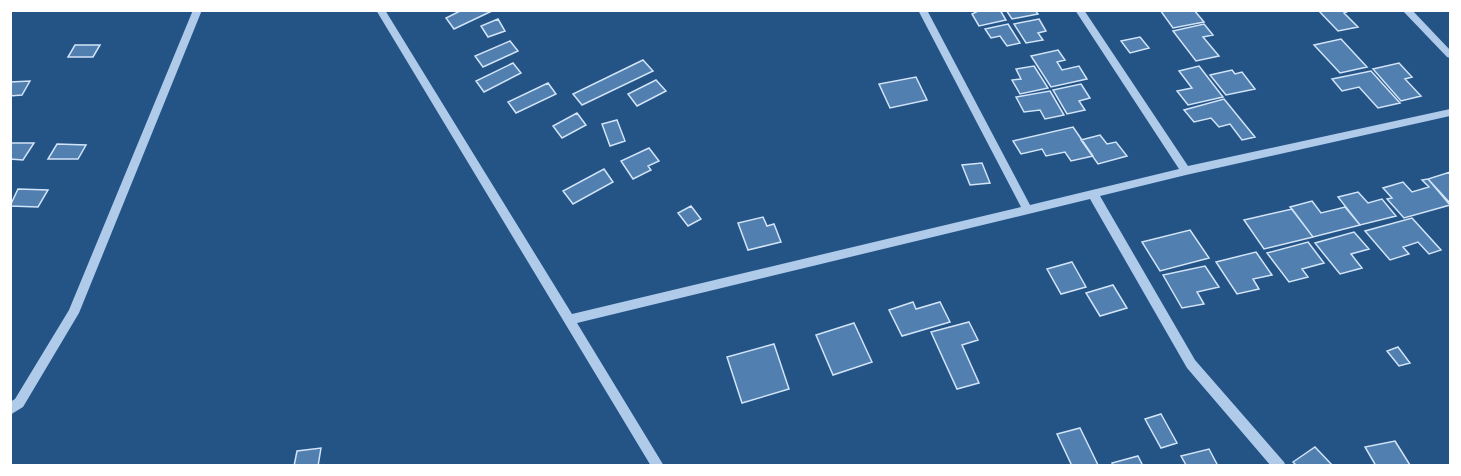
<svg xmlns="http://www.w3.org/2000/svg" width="1461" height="476" viewBox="0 0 1461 476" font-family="'Golos Text',sans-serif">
	<rect width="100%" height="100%" fill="#245386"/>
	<path fill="#507fb0" stroke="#d2e4f7" stroke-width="1.5" d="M462,10H494L454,29L446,18Z
		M980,10H1000L1006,20L979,26L972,14Z
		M1006,10H1035L1038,14L1012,19Z
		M1160,10H1194L1204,22L1173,28Z
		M1318,10H1351L1344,13L1358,27L1338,31Z
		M498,19L505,31L488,37L481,26Z
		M1039,19L1046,31L1038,33L1043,40L1026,43L1014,24Z
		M1008,24L1020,43L1007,46L1000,36L991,38L985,29Z
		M1204,24L1213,35L1203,37L1219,56L1196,61L1173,31Z
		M1140,37L1149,48L1130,53L1121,41Z
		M1341,39L1367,67L1340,73L1314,45Z
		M510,41L518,51L483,67L475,56Z
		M75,45H100L93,57H68Z
		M1058,50L1065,60L1057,62L1062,70L1079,66L1087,79L1051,87L1031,56Z
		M643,60L653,71L582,105L573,94Z
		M513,63L521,73L484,92L476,81Z
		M1399,63L1412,77L1405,79L1421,96L1401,101L1373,69Z
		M1034,66L1048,88L1020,94L1012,80L1021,79L1016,69Z
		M1199,66L1223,97L1188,105L1177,91L1192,88L1179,71Z
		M1232,70L1235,74L1242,72L1255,89L1226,95L1210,75Z
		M1371,71L1400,103L1378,108L1359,87L1342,91L1332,79Z
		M916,77L927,100L890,108L879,84Z
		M656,80L666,91L637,106L628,94Z
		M30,81L22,95L10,96V82Z
		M548,83L556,94L516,113L508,102Z
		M1081,84L1090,98L1079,101L1085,110L1067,114L1053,90Z
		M1050,91L1064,115L1045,119L1040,110L1024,112L1016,97Z
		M1224,99L1255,137L1242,140L1230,124L1219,127L1211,118L1194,122L1184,110Z
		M577,113L586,125L562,138L553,126Z
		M617,120L625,141L610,146L602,124Z
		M1073,127L1093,156L1071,161L1065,152L1046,156L1042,149L1021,154L1013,141Z
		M1100,135L1107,144L1116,142L1127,156L1098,164L1081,140Z
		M10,143H34L23,160L10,159Z
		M57,144L86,145L78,159H48Z
		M649,148L659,161L648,166L651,170L633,179L621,161Z
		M982,163L990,183L970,185L962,165Z
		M604,169L613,182L573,204L563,191Z
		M1450,172V203L1428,179Z
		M1428,179L1450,205L1404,218L1387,199L1392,198L1383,188L1403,182L1412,192L1429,187L1422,180Z
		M18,189L48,190L38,207L10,206Z
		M1358,192L1368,203L1382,199L1396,216L1360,225L1338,197Z
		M1312,201L1321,213L1345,207L1360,225L1313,237L1290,207Z
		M691,206L701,219L688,226L678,213Z
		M1292,209L1313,237L1264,249L1244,220Z
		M763,217L767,226L774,224L781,242L748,250L738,223Z
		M1412,218L1441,250L1429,254L1418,242L1403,247L1409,254L1390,260L1365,231Z
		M1190,230L1209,258L1160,271L1142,242Z
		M1354,232L1369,249L1351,254L1362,268L1340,274L1315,243Z
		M1308,242L1324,263L1302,269L1308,277L1289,282L1267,253Z
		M1256,252L1272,275L1253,279L1259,289L1237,294L1216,262Z
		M1072,262L1086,287L1061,294L1047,269Z
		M1205,266L1219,287L1197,292L1204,304L1182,308L1163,275Z
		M1113,285L1127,308L1100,316L1086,293Z
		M913,302L916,309L940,302L950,322L902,336L889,310Z
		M969,322L978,340L962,345L979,383L957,389L931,332Z
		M854,323L872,362L833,375L816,335Z
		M774,344L789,389L742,403L727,357Z
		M1398,347L1410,363L1399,366L1387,351Z
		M1161,414L1177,443L1161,448L1145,419Z
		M1080,428L1098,465L1072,466L1057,434Z
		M1395,441L1410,465L1376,466L1365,447Z
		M1315,447L1333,466H1297L1293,462Z
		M321,448L318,466H294L297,451Z
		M1209,449L1218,466H1182L1186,465L1181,456Z
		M1138,456L1143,466H1113L1112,463Z"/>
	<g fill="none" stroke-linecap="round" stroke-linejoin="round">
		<path fill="#afcbe9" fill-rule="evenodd" d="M193,10H202L79,313L23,407L10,415V402L15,399L69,310Z
			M376,10H385L572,314L1021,207L918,10H927L1030,205L1179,169L1075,10H1084L1188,166L1450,109V116L1186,175L1100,196L1195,360L1284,462L1286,466H1271L1187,368L1090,199L577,323L664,466H651Z
			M1402,10H1412L1450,50V58L1447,57Z"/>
	</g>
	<rect width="1461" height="476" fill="none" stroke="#ffffff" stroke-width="24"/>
</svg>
